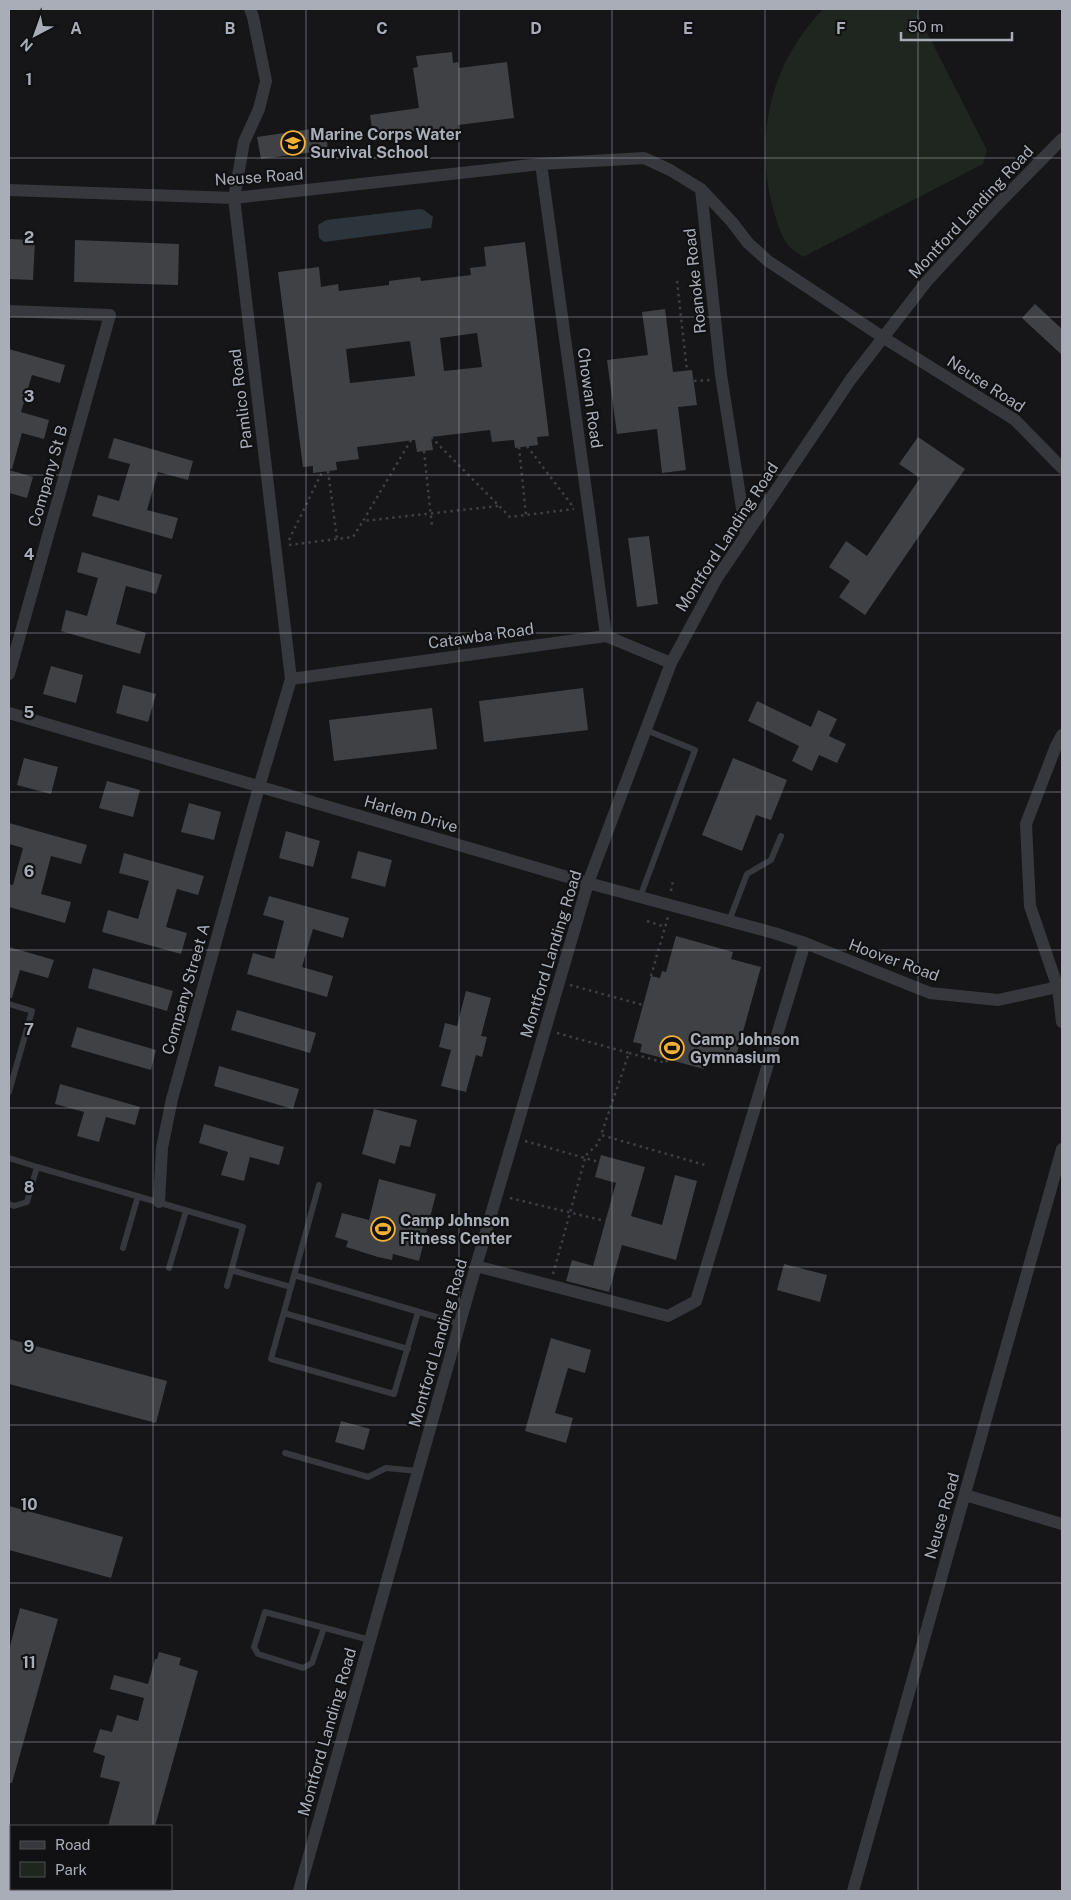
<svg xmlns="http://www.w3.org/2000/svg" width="1071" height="1900" viewBox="0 0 1071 1900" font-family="'Public Sans',sans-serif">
	<rect width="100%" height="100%" fill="#161618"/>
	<path fill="#1e261f" d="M823,9H915L987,150L983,164L803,257C798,253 791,249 788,245C779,234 772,205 769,191C757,123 775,59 823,9Z"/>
	<path fill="#2c353c" d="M420,209L424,210L433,217L431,228L324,242L319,238L318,225L326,220Z"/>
	<path fill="#404145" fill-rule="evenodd" d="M452,52L453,63L458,62L459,68L507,62L514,118L458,125L459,132L431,136L430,129L373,136L370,115L419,108L413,68L418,67L416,56Z
		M325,127L328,150L261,159L257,137Z
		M9,239L35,240L33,280L9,279Z
		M75,240L179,244L178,285L74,282Z
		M525,242L549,436L537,437L538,445L515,448L514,440L492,442L490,430L431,437L433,450L424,451L417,452L415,440L357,447L359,459L336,462L337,470L313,473V466L303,467L278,272L319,267L321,287L338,284L339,291L389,285V281L420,277L421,281L471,275L470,268L486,266L484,247ZM477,333L482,367L444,371L440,338ZM410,341L415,376L350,383L346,349Z
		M1035,304L1062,329V355L1022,318Z
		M665,309L673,372L692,370L697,405L678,407L686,470L662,473L657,429L617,434L607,360L648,355L642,312Z
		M9,349L65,365L60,383L32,375L21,412L49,420L44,439L22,433L12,469H9Z
		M918,437L965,469L865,615L839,597L850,581L829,567L846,541L867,556L920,478L899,464Z
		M114,438L193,461L188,480L158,472L147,510L178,518L172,539L92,516L98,495L119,501L130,464L108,458Z
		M9,470L33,477L27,498L9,493Z
		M649,536L658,604L637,607L628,538Z
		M82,552L162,575L156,594L126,586L116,624L146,633L140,654L61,631L66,610L87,616L98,578L77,572Z
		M51,666L83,675L76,703L43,694Z
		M123,685L156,694L148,722L116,713Z
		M583,688L588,730L484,742L479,701Z
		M757,701L811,727L818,710L837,719L829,736L846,744L837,763L819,755L812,771L792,761L799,746L748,721Z
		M432,708L437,749L334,761L329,720Z
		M24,758L58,767L51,794L17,785Z
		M733,758L787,780L771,820L756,815L742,851L702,835Z
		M107,781L140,790L133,817L99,808Z
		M189,803L221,812L214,840L181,832Z
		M9,823L87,845L81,864L51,856L41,894L71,902L65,923L9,907V884L13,885L23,848L9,844Z
		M286,831L320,841L313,867L279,858Z
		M358,851L392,860L385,887L351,878Z
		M124,853L204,876L198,895L177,889L166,927L187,933L181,954L102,932L108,910L138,919L149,881L119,873Z
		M269,896L349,918L343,938L313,929L302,967L333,976L327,997L247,974L253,953L274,959L284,921L263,915Z
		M676,936L733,952L731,959L761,967L734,1064L707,1057L704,1069L640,1052L642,1044L633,1042L651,976L660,978L662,971L666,972Z
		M9,947L54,960L48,978L20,970L12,998H9Z
		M93,968L173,991L167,1011L88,988Z
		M466,991L491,998L481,1036L487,1037L482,1057L476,1055L466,1092L441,1086L451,1050L439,1047L445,1023L457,1026Z
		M237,1010L316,1033L310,1053L231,1030Z
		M77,1027L156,1050L151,1070L71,1047Z
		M219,1066L299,1089L293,1109L214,1086Z
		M60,1084L140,1107L135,1125L106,1117L99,1142L77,1136L84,1112L55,1104Z
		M374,1109L417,1120L410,1147L400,1145L395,1164L362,1154Z
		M204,1124L284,1147L279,1165L250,1157L244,1181L221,1175L228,1152L199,1143Z
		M601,1155L645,1167L631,1216L662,1225L675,1175L697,1181L676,1260L622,1245L609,1292L566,1281L572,1260L593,1266L616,1183L595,1177Z
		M379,1179L436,1194L419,1261L393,1254L392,1260L378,1257L346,1247L348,1241L335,1237L342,1213L369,1220Z
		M784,1264L827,1275L820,1302L777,1290Z
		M551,1338L591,1350L585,1373L568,1368L555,1413L573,1418L566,1443L525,1431Z
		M9,1339L167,1381L156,1423L9,1384Z
		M341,1421L370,1429L364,1450L335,1442Z
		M9,1506L123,1537L111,1578L9,1550Z
		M20,1608L58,1619L12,1783H9V1650Z
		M159,1652L181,1658L179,1665L198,1671L155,1826H108L120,1782L100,1777L105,1756L93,1752L100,1729L112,1732L117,1715L138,1721L144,1698L110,1689L114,1675L148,1684L155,1659H157Z"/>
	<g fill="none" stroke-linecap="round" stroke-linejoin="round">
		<path stroke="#3d3f44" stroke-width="2.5" stroke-dasharray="2.5 4" stroke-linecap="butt" d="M677,281L687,371
			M694,381L710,380
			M431,437L510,517L574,509
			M411,440L363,521L498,506
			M527,446L574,508
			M519,447L526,515
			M424,451L432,527
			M328,471L337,539
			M289,540L322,472
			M289,545L353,537L363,521
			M671,891L673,881
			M647,921L665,927
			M651,976L668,917
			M570,985L643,1005
			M557,1033L629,1053L601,1135L705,1165
			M629,1053L666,1063L667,1059
			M525,1141L599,1162
			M510,1198L605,1221
			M553,1274L586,1155L598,1144L601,1135"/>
		<path stroke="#37383d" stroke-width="6" d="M640,897L695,750L646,730
			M729,921L747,874L771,860L781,836
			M9,1004L32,1011L9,1092
			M9,1158L37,1167L27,1202L14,1206L9,1204
			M37,1167L243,1227L227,1286
			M319,1185L271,1359L394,1394L418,1312
			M123,1248L138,1196
			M169,1268L186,1211
			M231,1270L291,1287
			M294,1275L460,1324
			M284,1313L408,1349
			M285,1453L368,1477L386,1468L418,1471
			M324,1628L312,1663L303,1668L258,1654L254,1647L265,1612L370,1640"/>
		<path stroke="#37383d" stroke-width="12" d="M541,164L606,636
			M701,189L721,375L746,534
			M9,190L234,198L541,164L644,158L670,170L701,189L732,222L748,243L768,261L884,338L1015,420L1062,468
			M9,311L110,315L9,674
			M291,679L606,636L671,663
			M9,713L588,883L774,933L805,943L930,993L998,1000L1062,986
			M1062,735L1056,746L1026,824L1030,906L1058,988L1062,1022
			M159,1202L162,1148L172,1099L259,787L291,679L234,198L244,142L259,109L266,81L253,17L250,9
			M476,1266L668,1316L696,1301L805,943
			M965,1495L1062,1524
			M299,1891L476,1266L588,883L671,663L717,578L851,379L927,281L998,204L1062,139
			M853,1891L1062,1149"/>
	</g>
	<path fill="none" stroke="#a8adb8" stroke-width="1" stroke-opacity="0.55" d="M153,9V1826M306,9V1891M459,9V1891M612,9V1891M765,9V1891M918,9V1891M9,158H1062M9,317H1062M9,475H1062M9,633H1062M9,792H1062M9,950H1062M9,1108H1062M9,1267H1062M9,1425H1062M9,1583H1062M9,1742H1062M153,1889V1891"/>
	<defs>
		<g id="university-ring" transform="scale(1.25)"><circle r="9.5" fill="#111113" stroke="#f2b134" stroke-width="1.5"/><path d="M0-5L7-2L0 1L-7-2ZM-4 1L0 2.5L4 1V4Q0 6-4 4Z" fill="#f2b134"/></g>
		<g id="stadium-ring" transform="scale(1.25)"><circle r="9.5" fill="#111113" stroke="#f2b134" stroke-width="1.5"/><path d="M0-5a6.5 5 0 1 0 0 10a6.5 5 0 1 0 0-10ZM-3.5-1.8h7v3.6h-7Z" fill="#f2b134"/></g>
	</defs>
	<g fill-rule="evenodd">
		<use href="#university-ring" x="293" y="143"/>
		<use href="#stadium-ring" x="672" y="1048"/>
		<use href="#stadium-ring" x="383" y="1229"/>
	</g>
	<g text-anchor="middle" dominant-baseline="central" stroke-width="4.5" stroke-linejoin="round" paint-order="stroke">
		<g font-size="16" font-weight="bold" fill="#a8adb8" stroke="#111113" text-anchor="start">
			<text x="310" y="134">Marine Corps Water<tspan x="310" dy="18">Survival School</tspan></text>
			<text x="690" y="1039">Camp Johnson<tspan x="690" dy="18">Gymnasium</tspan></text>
			<text x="400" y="1220">Camp Johnson<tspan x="400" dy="18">Fitness Center</tspan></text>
		</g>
		<g font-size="16" fill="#a8adb8" stroke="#111113">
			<text transform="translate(259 177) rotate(-4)">Neuse Road</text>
			<text transform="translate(971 212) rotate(-47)">Montford Landing Road</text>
			<text transform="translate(695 281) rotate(-96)">Roanoke Road</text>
			<text transform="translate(986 384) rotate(33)">Neuse Road</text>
			<text transform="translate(590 398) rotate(82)">Chowan Road</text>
			<text transform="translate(241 399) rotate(-97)">Pamlico Road</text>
			<text transform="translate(48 476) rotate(-74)">Company St B</text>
			<text transform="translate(727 537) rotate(-57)">Montford Landing Road</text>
			<text transform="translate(481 636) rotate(-8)">Catawba Road</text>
			<text transform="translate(411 814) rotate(16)">Harlem Drive</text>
			<text transform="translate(551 954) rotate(-73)">Montford Landing Road</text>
			<text transform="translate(894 960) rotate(20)">Hoover Road</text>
			<text transform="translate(186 989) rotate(-74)">Company Street A</text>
			<text transform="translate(438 1343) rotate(-74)">Montford Landing Road</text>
			<text transform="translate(942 1516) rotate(-74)">Neuse Road</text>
			<text transform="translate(327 1732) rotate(-74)">Montford Landing Road</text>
		</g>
	</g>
	<g font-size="16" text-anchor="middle" font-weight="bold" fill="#a8adb8" stroke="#111113" stroke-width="4.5" stroke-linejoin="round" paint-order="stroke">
		<text x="76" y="34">A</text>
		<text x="230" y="34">B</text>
		<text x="382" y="34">C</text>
		<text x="536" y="34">D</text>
		<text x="688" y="34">E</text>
		<text x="841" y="34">F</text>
		<text x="29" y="85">1</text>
		<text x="29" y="243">2</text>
		<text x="29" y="402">3</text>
		<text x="29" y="560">4</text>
		<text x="29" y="718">5</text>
		<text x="29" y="877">6</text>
		<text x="29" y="1035">7</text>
		<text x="29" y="1193">8</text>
		<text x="29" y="1352">9</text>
		<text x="29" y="1510">10</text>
		<text x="29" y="1668">11</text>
	</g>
	<rect width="1071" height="1900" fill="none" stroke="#a8adb8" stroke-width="20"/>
	<rect x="10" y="1825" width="162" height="65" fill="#111113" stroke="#4d4f55"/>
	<rect x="20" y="1841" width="25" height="8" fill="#37383d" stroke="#4d4f55"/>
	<text x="55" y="1850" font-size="15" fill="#a8adb8">Road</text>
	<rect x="20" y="1862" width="25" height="15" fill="#1e261f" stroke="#4d4f55"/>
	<text x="55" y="1875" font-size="15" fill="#a8adb8">Park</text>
	<g transform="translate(35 35) rotate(221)" stroke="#111113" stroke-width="4" paint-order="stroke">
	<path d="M0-4L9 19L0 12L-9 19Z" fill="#a8adb8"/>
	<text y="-8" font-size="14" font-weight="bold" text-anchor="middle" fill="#a8adb8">N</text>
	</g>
	<path d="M901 32v8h111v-8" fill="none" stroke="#a8adb8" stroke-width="2.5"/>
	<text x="908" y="32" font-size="15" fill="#a8adb8" stroke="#111113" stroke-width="4" paint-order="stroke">50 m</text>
</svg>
